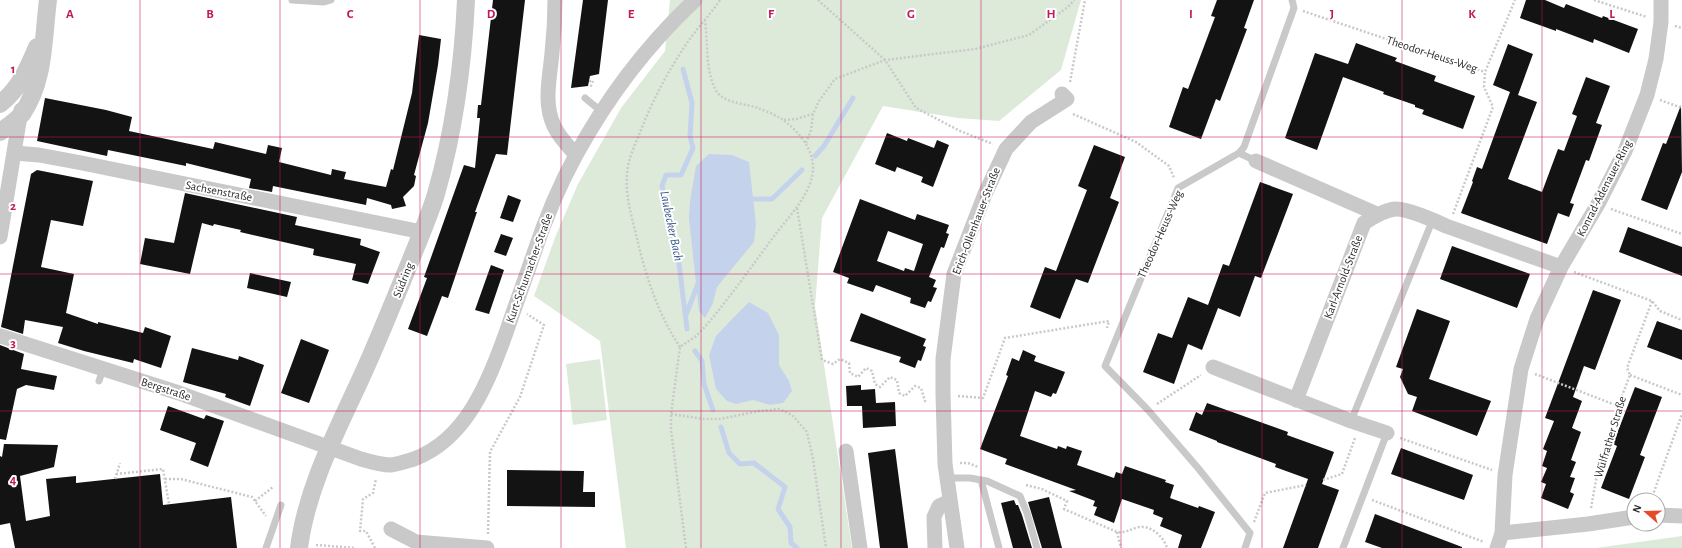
<svg xmlns="http://www.w3.org/2000/svg" width="1682" height="548" viewBox="0 0 1682 548" font-family="'Alegreya Sans',sans-serif">
	<rect width="100%" height="100%" fill="#fff"/>
	<path fill="#deead9" d="M670,0H1081L1061,70L999,121L958,118L883,106L822,218L815,306L852,548H626L600,341L534,296L556,235L578,184L621,108L665,51Z
		M600,359L607,420L573,425L566,364Z
		M1682,536V548H1596Z"/>
	<path fill="#c4d2eb" d="M709,154L732,155L749,162L756,224L754,242L717,287L713,303L705,318L699,311L689,219L690,201L696,166Z
		M749,302L768,313L779,335V365L789,381L792,391L783,403L770,405L753,400L736,404L727,401L716,389L709,355L716,336L733,318Z"/>
	<g fill="none" stroke-linecap="round" stroke-linejoin="round">
		<path stroke="#c4d2eb" stroke-width="5" d="M683,69L692,103L690,136L693,148L681,175H666L662,186L679,264L687,329
			M815,156L824,146L853,98
			M747,199H772L802,170
			M686,315L699,281
			M695,351L702,361L704,384L713,410
			M721,427L729,453L740,464L754,463L785,487L778,509L790,527L791,543L797,548"/>
	</g>
	<path fill="#131313" fill-rule="evenodd" d="M493,0H525L507,155L496,154L475,212H477L448,298L442,296L427,336L408,329L427,278L424,277L464,165L475,168L480,118H477L478,105H481Z
		M583,0H608L599,74L590,76L588,86L571,88Z
		M1217,0H1254L1244,28L1247,29L1220,101L1216,99L1201,139L1169,127L1183,87L1188,89L1215,17L1211,16Z
		M1526,0H1545L1564,8L1566,4L1602,18L1603,16L1638,29L1629,53L1594,39L1593,43L1556,29V31L1520,18Z
		M419,35L441,39L438,65L428,123L414,175L416,176L414,186L403,197L406,206L392,209L391,205L367,198L366,205L273,186L272,192L249,188L251,179L186,163V166L108,150L107,156L37,141L45,98L106,110L132,117L129,131L213,149L215,142L266,154L268,145L282,148L279,162L331,175L332,169L346,172L344,179L386,187L391,169L393,170L412,93Z
		M1356,43L1397,58L1395,61L1436,76L1434,81L1475,96L1463,129L1422,114L1424,110L1415,107V105L1383,94L1384,92L1343,77L1317,150L1285,138L1315,53L1348,64Z
		M1508,44L1533,54L1518,95L1537,102L1508,179L1542,192L1558,149L1564,151L1577,116L1572,114L1586,77L1610,86L1596,123L1602,125L1589,161L1586,160L1570,203L1574,204L1569,217L1558,213L1547,244L1461,213L1473,182L1472,181L1477,167L1482,169L1510,92L1493,85Z
		M1681,105L1682,172L1667,210L1641,200L1663,143L1666,144Z
		M887,133L907,141L908,138L934,148L937,140L949,145L933,187L921,182L923,177L897,167L895,172L875,164Z
		M1094,145L1125,157L1110,198L1119,202L1088,283L1076,279L1060,319L1030,307L1045,267L1056,271L1087,190L1078,186Z
		M37,170L93,181L83,226L51,220L41,267L74,274L66,313L98,324V322L143,333L145,327L171,336L161,368L134,359L133,363L84,351L58,343L63,327L25,320L23,334L1,327L31,174Z
		M1260,182L1293,194L1261,278L1255,276L1240,317L1218,308L1202,350L1188,344L1174,384L1143,372L1158,333L1172,338L1188,297L1208,305L1223,264L1229,266Z
		M185,193L297,217L295,225L361,239L360,245L380,252L368,284L352,280L356,264L313,255L314,249L240,232L241,230L214,224L213,226L202,223L190,274L140,264L145,238L174,243Z
		M508,195L521,200L513,222L500,218Z
		M860,199L915,220L917,214L949,225L946,233L949,234L944,248L941,247L929,277L936,280L933,287L937,288L931,302L928,301L925,308L910,303L911,298L876,285L873,292L847,283L849,278L833,272ZM888,231L923,244L914,271L905,268L904,271L877,261Z
		M1628,227L1682,247V276L1619,252Z
		M501,234L513,238L506,256L494,252Z
		M1452,246L1530,274L1517,308L1440,279Z
		M491,265L504,270L489,314L475,310Z
		M250,273L291,282L287,297L247,288Z
		M1593,290L1621,300L1595,370L1584,366L1573,397L1582,401L1572,428L1581,432L1571,460L1576,462L1570,477L1575,478L1570,492L1574,494L1568,509L1541,498L1546,484L1541,482L1547,468L1542,466L1547,451L1543,449L1554,421L1545,418Z
		M1417,309L1450,321L1429,379L1491,401L1477,436L1412,411L1417,397L1408,394L1400,377L1403,369L1396,367Z
		M861,313L926,339L923,346L926,347L921,361L918,360L915,368L899,362L901,357L850,341Z
		M1657,321L1682,330V360L1647,347Z
		M301,339L329,350L309,403L281,393Z
		M0,345L24,354L21,369L57,376L54,390L26,385L17,389L6,440L0,439Z
		M192,348L238,360L239,356L264,365L250,406L225,397L226,394L183,382Z
		M1023,350L1036,356L1034,361L1065,372L1056,394L1053,393L1051,397L1035,391L1020,436L1057,449L1058,446L1066,449L1067,446L1082,451L1077,465L1114,478L1116,472L1122,474L1125,466L1166,480L1165,482L1174,485L1170,498L1198,508L1199,506L1215,512L1201,548H1178L1182,535L1160,526L1163,518L1153,514L1154,510L1122,499L1114,523L1094,515L1097,507L1093,506L1095,501L1069,491L1076,490L1005,464L1007,459L980,449L1008,376L1006,375L1012,358L1019,361Z
		M861,385V390L875,389L876,403L895,402L896,426L863,428L862,406H847L846,386Z
		M1635,387L1662,397L1640,455L1645,457L1629,499L1601,488L1617,446L1613,444Z
		M1207,403L1288,432L1287,435L1334,452L1322,484L1339,490L1318,548H1283L1308,479L1275,467L1276,464L1217,442V441L1189,430L1196,412L1202,415Z
		M168,406L204,419L206,415L224,421L208,467L190,460L196,443L160,430Z
		M4,444L58,445L54,467L20,476L26,521L50,516L46,479L76,476V483L160,474L163,505L231,497L237,548H15L10,523L0,525V456L2,457Z
		M1401,448L1473,475L1464,500L1391,474Z
		M895,449L908,548H880L868,453Z
		M507,470L584,471L583,492H595V507L507,506Z
		M1049,497L1062,548H1042L1028,502Z
		M1014,500L1016,505H1018L1022,515L1032,548H1013L1001,503Z
		M1375,514L1462,547V548H1382L1365,542Z"/>
	<g fill="none" stroke-linecap="round" stroke-linejoin="round">
		<path stroke="#c9c9c9" stroke-width="2.5" stroke-dasharray="2 2" stroke-linecap="butt" d="M818,0L885,60L916,108L960,131L993,144
			M1594,0L1647,17
			M1303,11L1485,72
			M1675,26L1682,28
			M589,81H593L590,88
			M1070,82L1085,0
			M1660,100L1682,108
			M1073,114L1136,142L1169,166L1174,178
			M784,120L796,119L813,114
			M806,143L811,130L813,114L819,101L835,79L885,60L975,49L1029,35L1068,7L1074,0
			M797,208L822,360L833,364L840,359L849,363L850,373L858,377L866,368L872,371L875,384L880,387L890,377L897,380L899,393L905,396L915,386L921,388L925,401L928,402
			M1611,209L1682,234
			M1453,214L1493,107L1484,87L1485,72L1515,0
			M1574,272L1652,301L1660,311L1682,320
			M680,347C660,317 648,283 639,247C634,224 625,199 627,175C627,162 634,147 639,135C651,103 668,71 687,43C697,28 710,15 720,0
			M1535,374L1618,406
			M1630,375L1682,395
			M958,396L983,398L1005,338L1109,321L1107,328
			M1157,404L1201,375
			M671,414L704,419H720L759,411L779,409L792,415L807,432L813,459L826,548
			M1400,438L1492,470
			M960,463H968L978,467
			M116,474L163,469L169,504
			M115,479L120,463
			M165,479H181L252,497L266,516
			M1323,480L1342,474L1355,438
			M1026,485L1042,489L1067,501L1064,509L1117,532C1126,533 1131,529 1139,527C1151,525 1164,537 1167,548
			M1372,500L1484,542
			M1651,500L1682,414
			M255,501L273,487
			M1591,508L1598,469L1618,406L1630,375L1627,368L1652,301
			M1254,522L1265,493L1306,485
			M1117,532L1121,548
			M488,534L490,452L520,397L544,325L527,314
			M316,545L355,548
			M375,548L366,531H360L363,499L373,493L376,479
			M686,548L671,430V414L680,347L696,336L703,329C729,299 751,267 775,235C789,216 811,195 813,170C814,150 799,131 783,120C776,115 766,111 758,108C747,104 724,103 717,92C705,73 708,42 705,20"/>
		<path stroke="#c9c9c9" stroke-width="7" d="M292,0L324,2L331,0
			M585,98L602,112
			M1239,153L1256,161
			M99,381L103,369
			M1351,421L1433,219
			M947,478H970L987,481L1020,496L1027,513L1037,548
			M981,480L999,548
			M266,548L281,505
			M1245,548L1250,533L1198,468L1148,410L1105,366L1178,188L1239,153L1244,147L1294,8L1292,0
			M1343,548L1387,433"/>
		<path stroke="#c9c9c9" stroke-width="15" d="M555,0C555,18 554,35 552,53C550,77 543,103 554,126C559,137 568,146 576,155
			M15,153L39,155L82,163L422,232
			M1256,161L1377,214
			M0,237L21,110
			M0,336L179,393L361,459C371,462 381,465 391,465C399,464 407,461 414,459C467,439 488,382 506,333C515,306 525,280 534,253C545,220 559,186 576,155C607,98 647,45 695,0
			M1213,367L1351,421L1387,433
			M1296,400L1364,223C1373,217 1384,210 1395,209C1406,208 1436,221 1446,226L1561,267
			M846,451L860,548
			M1658,515L1682,516
			M391,529L416,542L487,548
			M1502,533L1588,524L1634,517
			M935,548L934,517L939,506L950,501
			M957,548L945,464L943,394V359L954,274L985,194L1006,149L1031,122L1067,99L1062,94
			M1497,548L1502,533L1505,475L1521,369L1537,319L1561,267L1598,204L1625,151L1647,95L1656,59L1661,22V0"/>
		<path stroke="#c9c9c9" stroke-width="18" d="M0,104C19,89 28,69 37,47
			M0,132C7,127 16,121 22,114C45,81 43,38 48,0
			M299,548C308,478 346,415 373,351C386,321 398,291 410,262C419,239 429,217 436,194C454,131 463,65 466,0"/>
	</g>
	<path fill="none" stroke="#c2185b" stroke-width="1" stroke-opacity="0.55" d="M140,0V548M280,0V548M420,0V548M561,0V548M701,0V548M841,0V548M981,0V548M1121,0V548M1262,0V548M1402,0V548M1542,0V548M0,137H1682M0,274H1682M0,411H1682"/>
	<g text-anchor="middle" dominant-baseline="central" stroke-width="4" stroke-linejoin="round" paint-order="stroke">
		<g font-size="12" fill="#2c2c2c" stroke="#fff">
			<text transform="translate(1432 54) rotate(18)">Theodor-Heuss-Weg</text>
			<text transform="translate(1604 188) rotate(-63)">Konrad-Adenauer-Ring</text>
			<text transform="translate(219 191) rotate(11)">Sachsenstraße</text>
			<text transform="translate(976 221) rotate(-69)">Erich-Ollenhauer-Straße</text>
			<text transform="translate(1160 234) rotate(-66)">Theodor-Heuss-Weg</text>
			<text transform="translate(529 268) rotate(-70)">Kurt-Schumacher-Straße</text>
			<text transform="translate(1343 277) rotate(-69)">Karl-Arnold-Straße</text>
			<text transform="translate(403 280) rotate(-68)">Südring</text>
			<text transform="translate(166 389) rotate(18)">Bergstraße</text>
			<text transform="translate(1610 437) rotate(-73)">Wülfrather Straße</text>
		</g>
		<g font-size="13" font-style="italic" fill="#3a598e" stroke="#fff">
			<text transform="translate(671 226) rotate(78)">Laubecker Bach</text>
		</g>
	</g>
	<g font-size="13" text-anchor="middle" font-weight="bold" fill="#c2185b" stroke="#fff" stroke-width="4" stroke-linejoin="round" paint-order="stroke">
		<text x="70" y="18">A</text>
		<text x="210" y="18">B</text>
		<text x="350" y="18">C</text>
		<text x="491" y="18">D</text>
		<text x="631" y="18">E</text>
		<text x="771" y="18">F</text>
		<text x="911" y="18">G</text>
		<text x="1051" y="18">H</text>
		<text x="1191" y="18">I</text>
		<text x="1332" y="18">J</text>
		<text x="1472" y="18">K</text>
		<text x="1612" y="18">L</text>
		<text x="13" y="73">1</text>
		<text x="13" y="210">2</text>
		<text x="13" y="347">3</text>
		<text x="13" y="484">4</text>
	</g>
	<g transform="translate(1646 512) rotate(290)"><circle r="19" fill="#ffffff" stroke="#ababab"/>
	<path d="M0-3L7 15L0 10L-7 15Z" fill="#e74a2a"/>
	<text y="-6" font-size="11" font-weight="bold" text-anchor="middle" fill="#2c2c2c">N</text>
	</g>
</svg>
